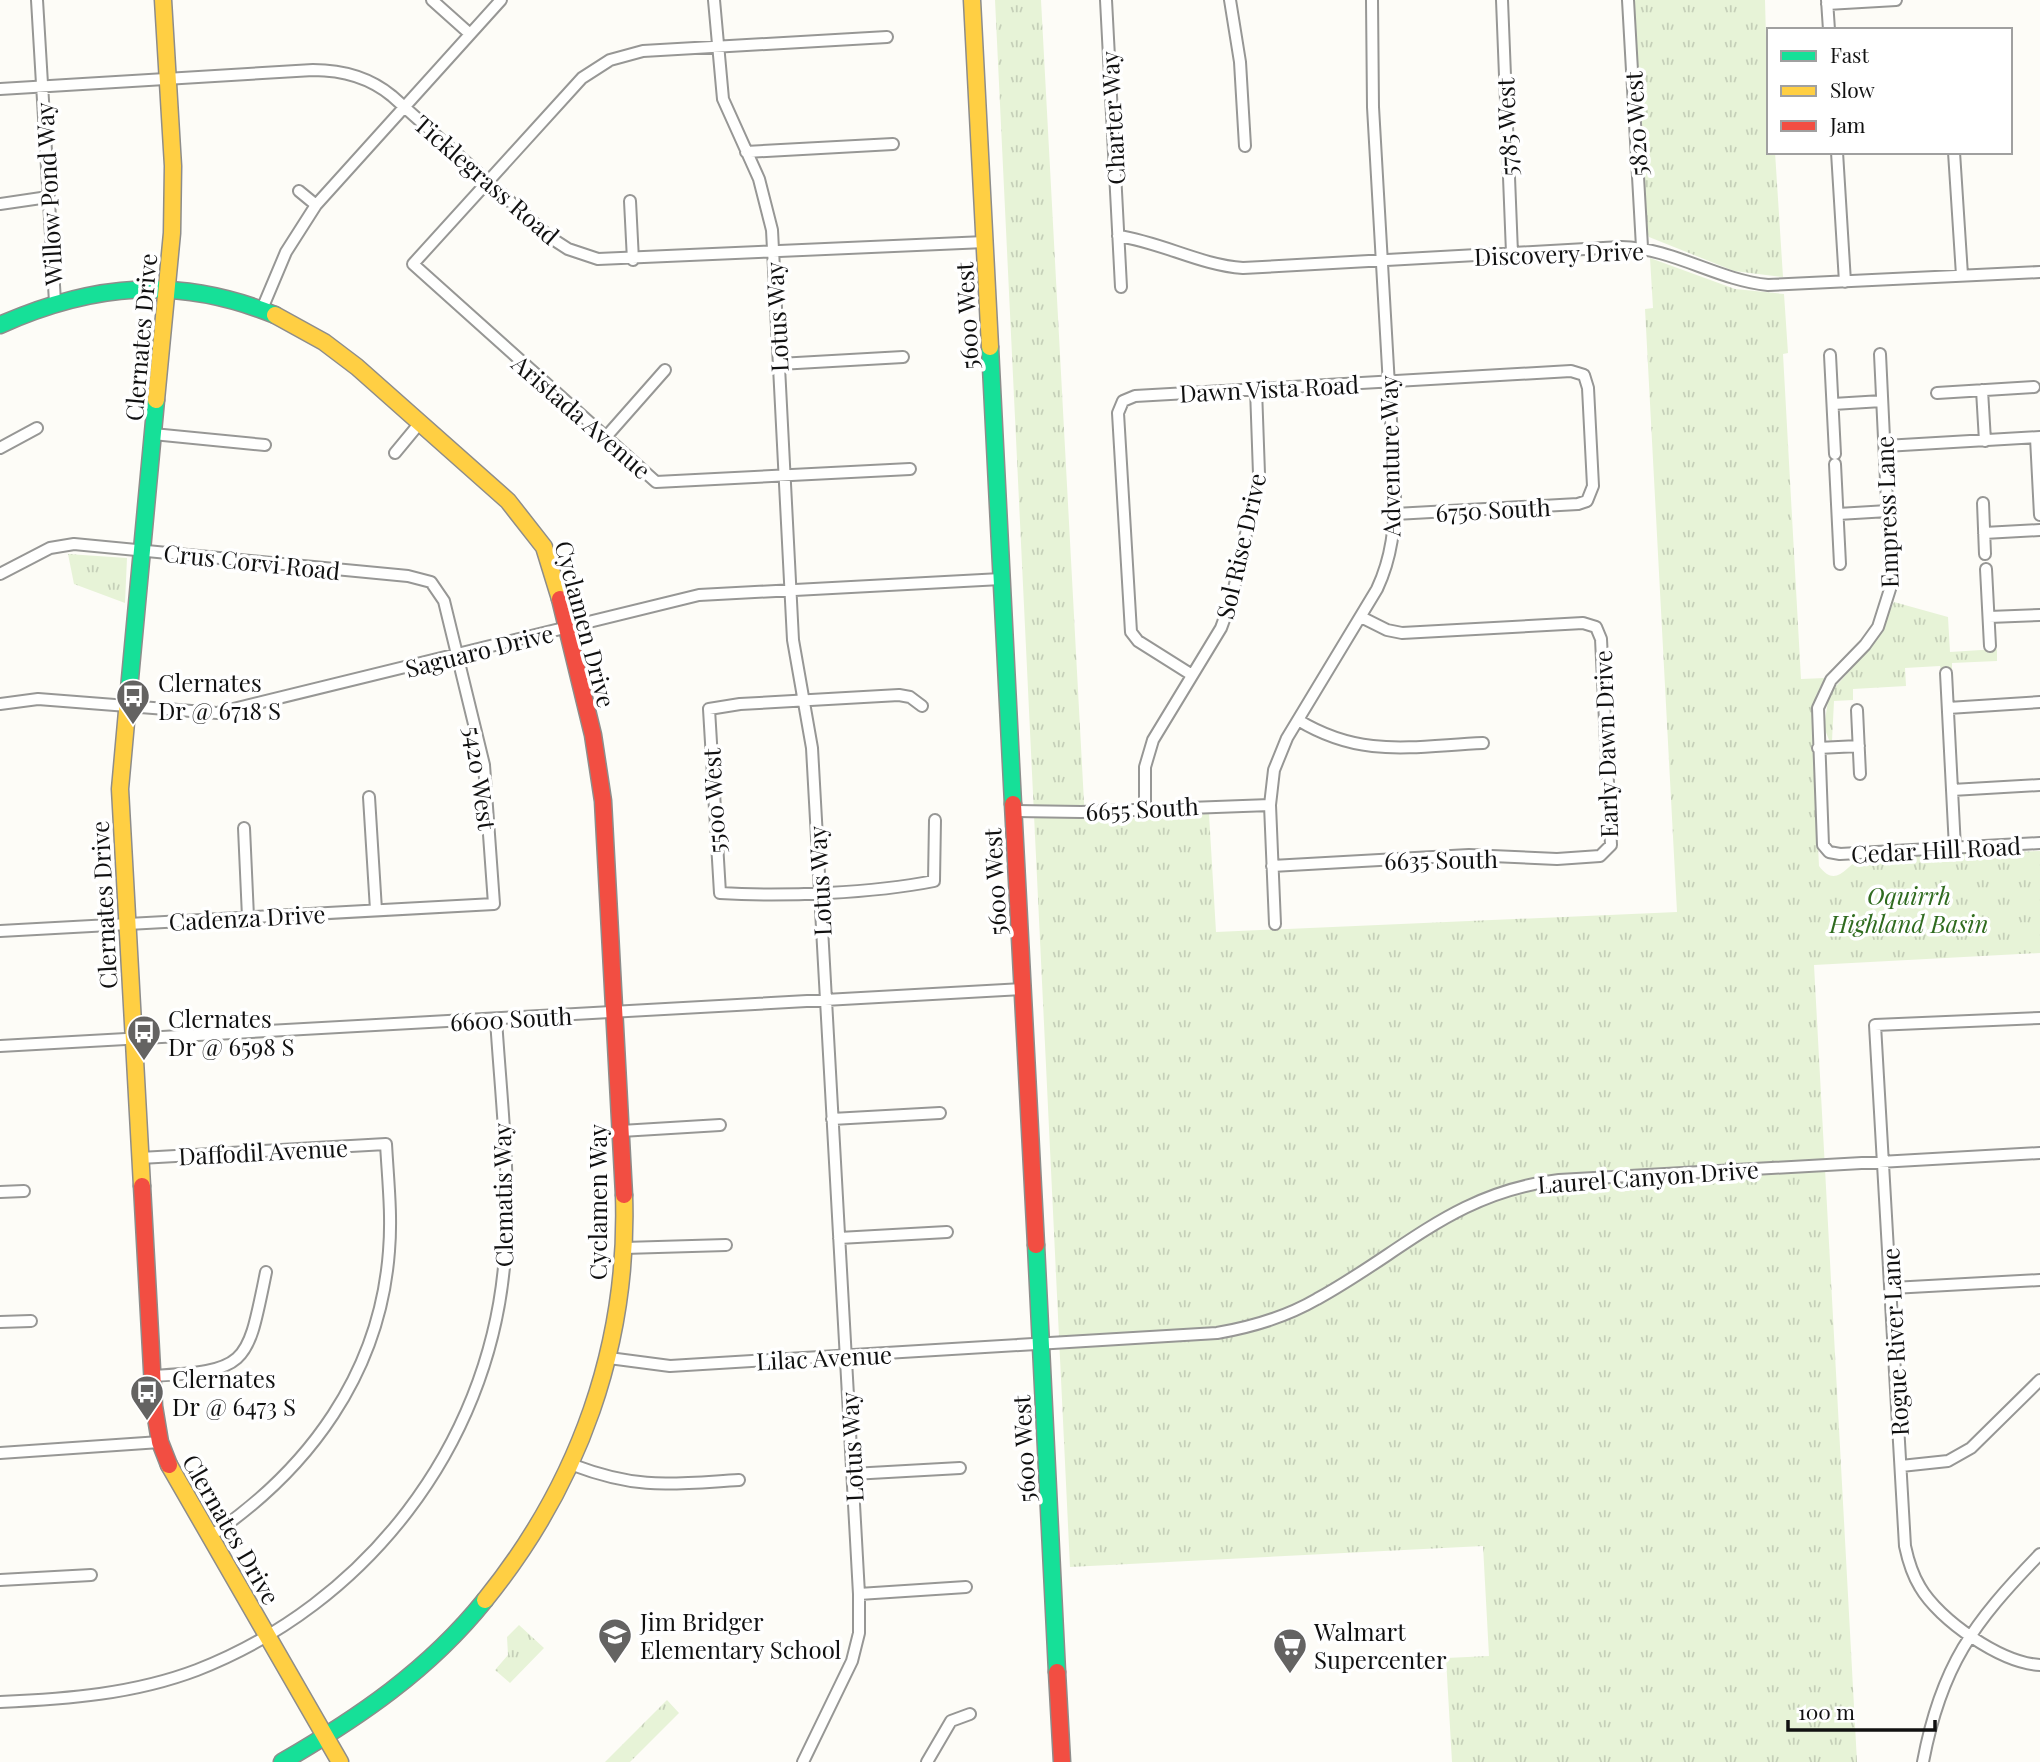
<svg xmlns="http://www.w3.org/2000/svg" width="2040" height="1762" viewBox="0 0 2040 1762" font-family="'Playfair Display',serif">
	<defs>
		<pattern id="grass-tufts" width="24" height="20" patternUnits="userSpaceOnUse" patternTransform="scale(1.75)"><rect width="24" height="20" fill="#e7f3d7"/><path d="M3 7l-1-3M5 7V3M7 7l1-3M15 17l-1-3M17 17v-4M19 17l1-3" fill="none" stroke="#c5cfb8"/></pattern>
	</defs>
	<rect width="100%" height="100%" fill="#fdfcf7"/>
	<path fill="url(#grass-tufts)" d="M995,0H1041L1085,821L1209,814L1216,932L1677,912L1645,309L1653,308L1650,258L1735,289L1784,294L1788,353L1783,354L1801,679L1825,678L1816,696L1812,718L1819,866C1836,889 1846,866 1861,858L2040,851V953L1814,965L1857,1762H1452L1446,1658L1489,1656L1483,1546L1070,1567Z
		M1634,0H1765L1769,152H1775L1783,277L1734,271L1649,237L1646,230Z
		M68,554L127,558L125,603L74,584Z
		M1894,602L1948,617L1950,652L1997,649V661L1952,663V669L1941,670L1940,666L1905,668L1906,686L1853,689V700L1834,701L1832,741L1829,740L1824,727L1829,694L1876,641Z
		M519,1625L544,1648L510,1683L495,1670L508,1655L507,1637Z
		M667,1700L679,1713L630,1762H605Z"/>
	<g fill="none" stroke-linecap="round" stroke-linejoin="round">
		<g stroke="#979795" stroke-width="14">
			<path id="street" d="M37,0L55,302
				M432,0L470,34
				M714,0L723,99L759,179L772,230L793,640L812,748L859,1594V1633L852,1661L803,1762
				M1106,0L1121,287
				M1230,0L1240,62L1245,146
				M1502,0L1512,253
				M1628,0L1642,247
				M1827,0L1829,30
				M1827,4L1896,0
				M887,37L643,51L610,60L582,78L413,264L656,482L910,469
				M0,89L313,70C343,70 369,77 392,96L551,238L568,249L598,259L985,242
				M746,152L893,144
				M1837,152L1845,282
				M1954,152L1962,275
				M299,191L316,205
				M630,201L633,260
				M0,204L48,197
				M1118,236C1161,242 1200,265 1243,268L1621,247C1673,248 1717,280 1768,285L2040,272
				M262,309L286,252L316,205L501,0
				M1880,354L1891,586L1878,627L1865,645L1831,680L1818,708L1823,845L1829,852L1840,854L2040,843
				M1830,355L1835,454
				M779,364L903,357
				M1982,390L1985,441
				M1937,393L2034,387
				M1833,404L1882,401
				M153,434L265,445
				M605,438L665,370
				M2036,438L2040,515
				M1885,446L2040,437
				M0,448L37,428
				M395,453L419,424
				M1835,464L1840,564
				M1983,503L1985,554
				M1838,514L1888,511
				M1984,533L2040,530
				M1986,569L1990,646
				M0,574L50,548L74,544L408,576L431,582L444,601L484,765L494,904L0,931
				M1989,617L2040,615
				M1946,673L1955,848
				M1192,675L1138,641L1131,632L1118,413L1123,401L1135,396L1571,371L1584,375L1588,388L1593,486L1587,501L1578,504L1395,514
				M0,704L38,699L217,713L699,595L1001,579
				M922,706L910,697L899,695L740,704L709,709L720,893C782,897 874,893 934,881L935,820
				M1948,708L2040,702
				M1857,710L1860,774
				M1298,720C1362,759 1413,746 1483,743
				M1818,748L1859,746
				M1952,790L2040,785
				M369,797L376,910
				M1145,808V767L1153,740L1221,628L1232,598L1259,474L1256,389
				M1013,811L1081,812L1270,805
				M244,828L248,917
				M1272,866L1469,855L1557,859L1600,856L1611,845L1601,639L1596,627L1583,623L1402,633L1387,630L1361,617
				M1275,924L1270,805L1274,770L1287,738L1377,589C1392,557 1395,526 1395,490L1373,107L1372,0
				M2040,1018L1875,1025L1905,1546C1908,1560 1912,1574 1920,1587C1939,1620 2001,1663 2040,1665
				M0,1046L1022,989
				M832,1119L940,1113
				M621,1131L720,1125
				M140,1158L386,1144C388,1180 392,1215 389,1251C380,1373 309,1470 209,1537
				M0,1192L24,1191
				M839,1238L947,1232
				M624,1248L726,1245
				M1892,1288L2040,1280
				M0,1322L31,1321
				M609,1358L670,1366L1217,1333C1252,1327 1286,1317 1317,1299C1403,1252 1455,1192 1559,1180L2040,1153
				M152,1376C249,1371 247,1365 266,1272
				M0,1453L160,1442
				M573,1465C639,1490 671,1484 739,1480
				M1901,1466L1948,1461L1971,1448L2040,1380
				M852,1474L960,1468
				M0,1580L91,1575
				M859,1594L966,1587
				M0,1702C67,1699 134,1694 197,1670C366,1604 487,1447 504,1267C512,1185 501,1100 496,1019
				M927,1762L951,1721L970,1714
				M1923,1762C1941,1666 1973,1623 2040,1554"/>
		</g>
		<g stroke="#8e8d8b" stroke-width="19">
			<path id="fast" d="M0,325C94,283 179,276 275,315
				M990,347L1013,804
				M128,700L156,400
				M1036,1245L1057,1672
				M282,1762C358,1718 429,1670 485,1600"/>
		</g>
		<g stroke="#8e8d8b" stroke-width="19">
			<path id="slow" d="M972,0L990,347
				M275,315L324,342L357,367L508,501L544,547L560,599
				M156,400L172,233L173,166L163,0
				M128,700L120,789L142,1186
				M169,1465L340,1762
				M485,1600C579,1484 629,1345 624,1195"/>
		</g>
		<g stroke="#8e8d8b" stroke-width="19">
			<path id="jam" d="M560,599L593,735L603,801L624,1195
				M1013,804L1036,1245
				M142,1186L154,1406L160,1442L169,1465
				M1057,1672L1062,1762"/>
		</g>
		<use href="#street" stroke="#fffffe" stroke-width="10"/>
		<use href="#fast" stroke="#16e098" stroke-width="16"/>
		<use href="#slow" stroke="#ffcf43" stroke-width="16"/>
		<use href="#jam" stroke="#f24e42" stroke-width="16"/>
	</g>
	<defs>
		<g id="bus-pin" transform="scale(1.75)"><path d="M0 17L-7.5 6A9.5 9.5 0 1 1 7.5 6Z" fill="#646362" stroke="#fff"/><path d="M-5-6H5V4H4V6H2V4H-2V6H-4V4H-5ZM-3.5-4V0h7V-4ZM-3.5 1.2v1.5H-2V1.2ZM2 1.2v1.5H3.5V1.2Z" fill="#fff"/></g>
		<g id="school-pin" transform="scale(1.75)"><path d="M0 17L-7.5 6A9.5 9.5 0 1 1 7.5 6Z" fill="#646362" stroke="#fff"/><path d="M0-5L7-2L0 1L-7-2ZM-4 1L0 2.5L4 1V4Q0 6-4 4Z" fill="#fff"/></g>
		<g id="supermarket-pin" transform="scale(1.75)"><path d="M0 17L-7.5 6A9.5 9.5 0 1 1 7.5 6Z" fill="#646362" stroke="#fff"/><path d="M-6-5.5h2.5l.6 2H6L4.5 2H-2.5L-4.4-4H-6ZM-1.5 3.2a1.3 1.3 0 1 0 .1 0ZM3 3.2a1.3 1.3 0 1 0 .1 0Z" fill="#fff"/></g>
	</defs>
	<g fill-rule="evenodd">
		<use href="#bus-pin" x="133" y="696"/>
		<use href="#bus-pin" x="144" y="1032"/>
		<use href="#bus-pin" x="147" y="1392"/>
		<use href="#school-pin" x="615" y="1635"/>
		<use href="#supermarket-pin" x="1290" y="1645"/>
	</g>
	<g text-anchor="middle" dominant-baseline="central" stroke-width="7" stroke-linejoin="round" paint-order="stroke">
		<g font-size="24" fill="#111" stroke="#fff">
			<text transform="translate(1112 118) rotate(-93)">Charter Way</text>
			<text transform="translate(1635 124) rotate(-93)">5820 West</text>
			<text transform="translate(1506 127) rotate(-92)">5785 West</text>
			<text transform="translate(487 179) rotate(41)">Ticklegrass Road</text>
			<text transform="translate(48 194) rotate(-93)">Willow Pond Way</text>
			<text transform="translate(1559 253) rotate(-2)">Discovery Drive</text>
			<text transform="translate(966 316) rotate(-93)">5600 West</text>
			<text transform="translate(776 317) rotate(-93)">Lotus Way</text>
			<text transform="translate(140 337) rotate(-85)">Clernates Drive</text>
			<text transform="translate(1269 388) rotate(-3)">Dawn Vista Road</text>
			<text transform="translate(582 416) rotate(41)">Aristada Avenue</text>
			<text transform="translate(1389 456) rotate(-91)">Adventure Way</text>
			<text transform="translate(1493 509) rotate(-3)">6750 South</text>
			<text transform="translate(1886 512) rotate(-92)">Empress Lane</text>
			<text transform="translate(1240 546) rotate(-77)">Sol Rise Drive</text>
			<text transform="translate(252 561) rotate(6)">Crus Corvi Road</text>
			<text transform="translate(586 624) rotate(75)">Cyclamen Drive</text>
			<text transform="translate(479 650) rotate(-14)">Saguaro Drive</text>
			<text transform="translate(1605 744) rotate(-92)">Early Dawn Drive</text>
			<text transform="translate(481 778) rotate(82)">5420 West</text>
			<text transform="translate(713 801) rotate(-93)">5500 West</text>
			<text transform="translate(1142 808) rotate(-3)">6655 South</text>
			<text transform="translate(1936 849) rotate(-3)">Cedar Hill Road</text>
			<text transform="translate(1441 859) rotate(-1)">6635 South</text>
			<text transform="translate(819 881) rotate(-93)">Lotus Way</text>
			<text transform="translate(994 882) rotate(-93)">5600 West</text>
			<text transform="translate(103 905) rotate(-93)">Clernates Drive</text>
			<text transform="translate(247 917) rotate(-3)">Cadenza Drive</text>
			<text transform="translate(511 1018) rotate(-3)">6600 South</text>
			<text transform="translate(263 1151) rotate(-3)">Daffodil Avenue</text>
			<text transform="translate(1648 1176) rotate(-4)">Laurel Canyon Drive</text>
			<text transform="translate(502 1195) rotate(-91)">Clematis Way</text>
			<text transform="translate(597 1202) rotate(-90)">Cyclamen Way</text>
			<text transform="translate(1894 1342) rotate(-93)">Rogue River Lane</text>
			<text transform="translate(824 1357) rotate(-3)">Lilac Avenue</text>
			<text transform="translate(851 1447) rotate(-93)">Lotus Way</text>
			<text transform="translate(1023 1449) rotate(-93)">5600 West</text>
			<text transform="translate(232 1529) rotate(60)">Clernates Drive</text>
		</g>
		<g font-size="24" fill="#111" stroke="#fff" text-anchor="start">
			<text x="158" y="682">Clernates<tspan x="158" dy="28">Dr @ 6718 S</tspan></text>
			<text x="168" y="1018">Clernates<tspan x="168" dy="28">Dr @ 6598 S</tspan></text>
			<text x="172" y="1378">Clernates<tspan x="172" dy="28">Dr @ 6473 S</tspan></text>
			<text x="640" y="1621">Jim Bridger<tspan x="640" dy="28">Elementary School</tspan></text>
			<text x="1314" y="1631">Walmart<tspan x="1314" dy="28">Supercenter</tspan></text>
		</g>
		<g font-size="24" font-style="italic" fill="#2f6b1f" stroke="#fff">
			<text x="1909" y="895">Oquirrh<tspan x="1909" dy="28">Highland Basin</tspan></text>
		</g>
	</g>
	<rect x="1767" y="28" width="245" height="126" fill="#ffffff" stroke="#a0a0a0" stroke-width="2"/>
	<rect x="1781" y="51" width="35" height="10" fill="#16e098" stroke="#a0a0a0" stroke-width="2"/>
	<text x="1830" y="63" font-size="21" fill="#111111">Fast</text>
	<rect x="1781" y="86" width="35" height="10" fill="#ffcf43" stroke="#a0a0a0" stroke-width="2"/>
	<text x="1830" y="98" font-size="21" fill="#111111">Slow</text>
	<rect x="1781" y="121" width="35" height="10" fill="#f24e42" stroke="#a0a0a0" stroke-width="2"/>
	<text x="1830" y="133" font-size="21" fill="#111111">Jam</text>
	<path d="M1788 1720v10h147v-10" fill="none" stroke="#111111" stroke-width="3.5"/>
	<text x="1798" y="1720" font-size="21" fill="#111111" stroke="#ffffff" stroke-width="5" paint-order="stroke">100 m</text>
</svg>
